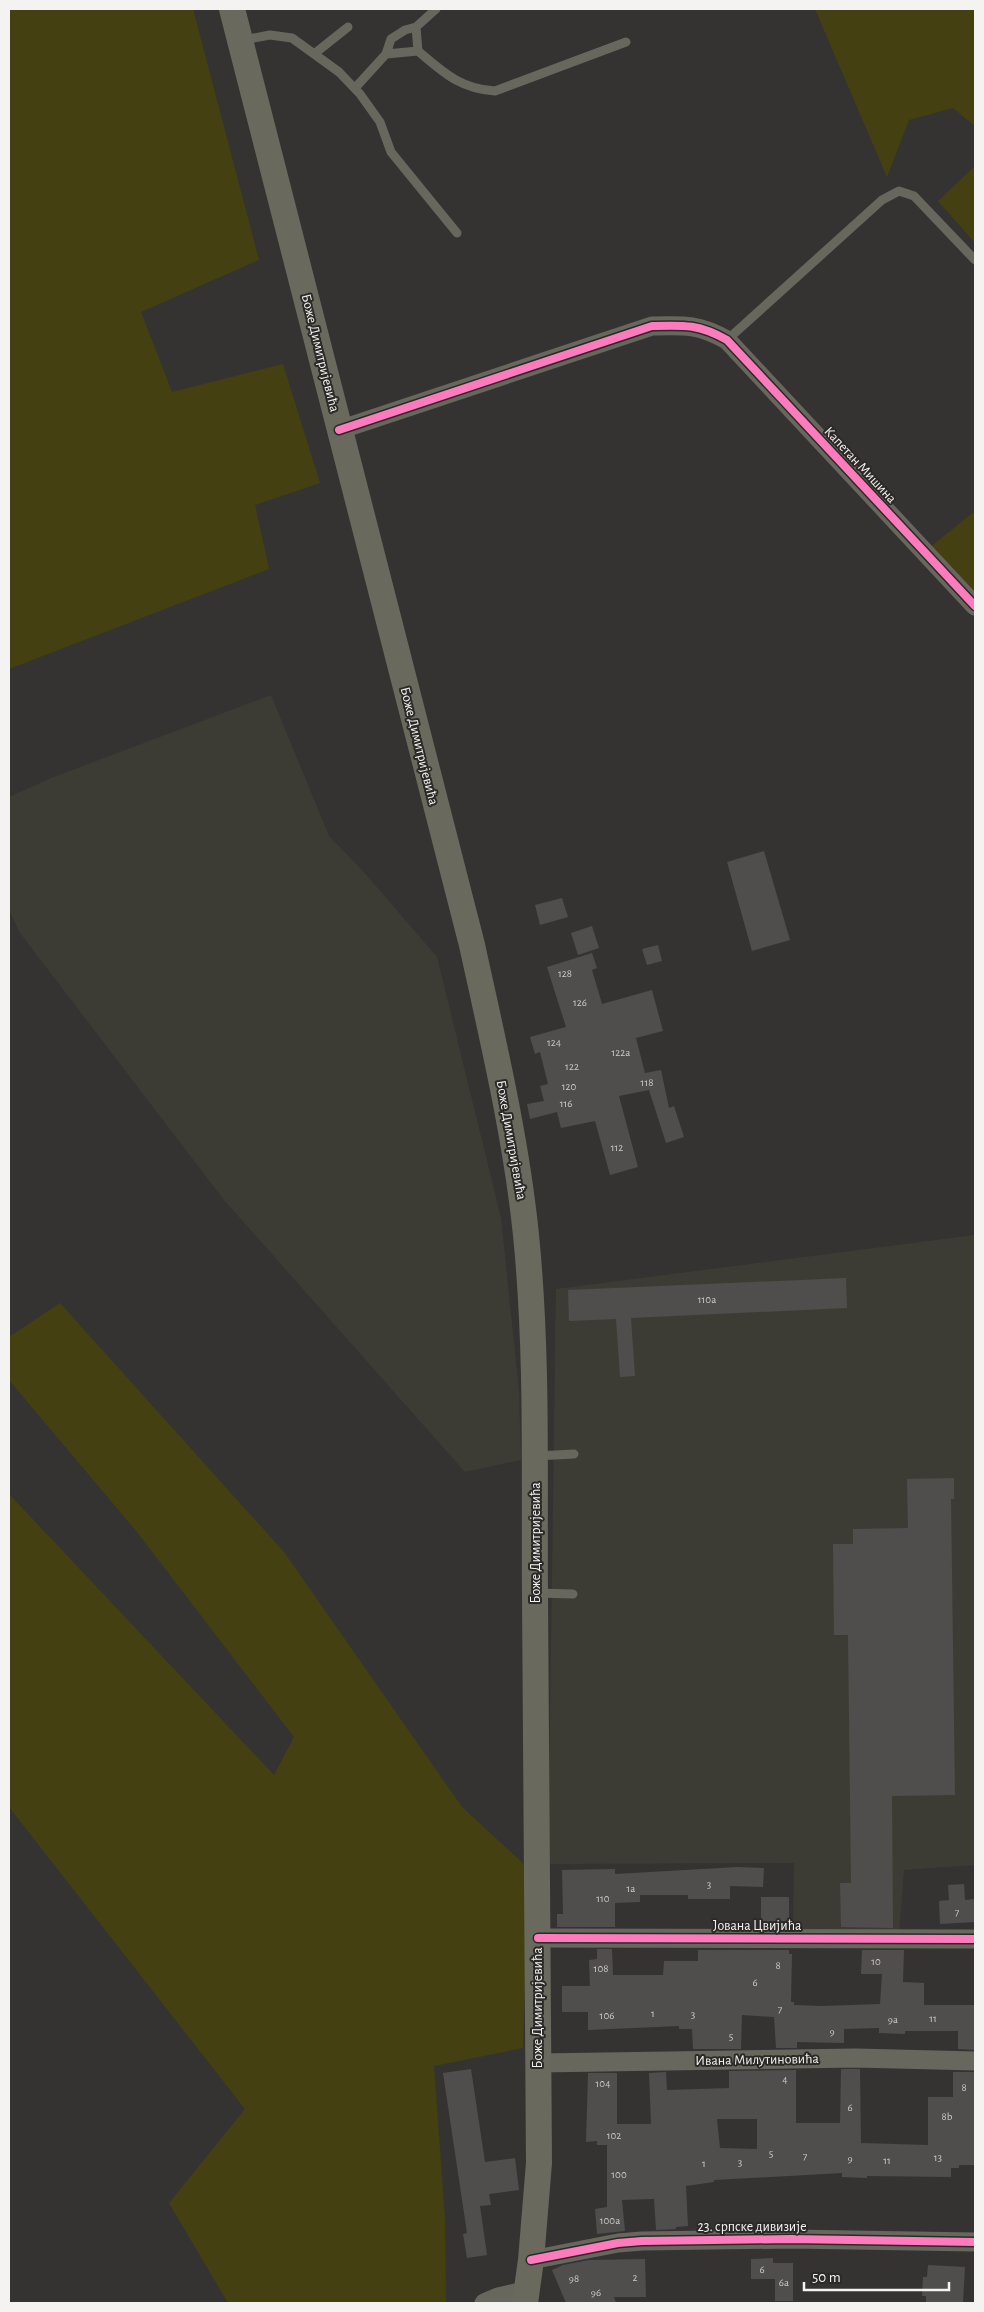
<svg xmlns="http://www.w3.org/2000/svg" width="984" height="2312" viewBox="0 0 984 2312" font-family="'Alegreya Sans',sans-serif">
	<rect width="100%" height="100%" fill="#343332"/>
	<path fill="#3d3c34" d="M271,695L329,836L363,871L437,957L501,1218L519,1391L521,1460L465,1472L224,1200L20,933L9,910V797L51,778Z
		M975,1235V1865L904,1870L899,1934L793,1932L794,1863L548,1864L556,1289Z"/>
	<path fill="#454011" d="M9,9H193L259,260L141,312L172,392L283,364L320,483L255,505L269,569L9,669Z
		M815,9H975V126L953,108L909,120L887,177Z
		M975,166V243L938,201Z
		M975,511V606L924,552Z
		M60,1303L284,1552L462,1807L528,1868L523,2048L434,2066L445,2219L446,2303H228L169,2203L245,2109L9,1807V1494L274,1775L294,1737L137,1532L9,1380V1337Z"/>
	<path fill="#4f4e4d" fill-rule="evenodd" d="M764,851L790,940L752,951L727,862Z
		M562,898L568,917L540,925L535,905Z
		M592,926L599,948L578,955L571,933Z
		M658,945L662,961L647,965L642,949Z
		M592,953L597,968L592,970L602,1004L652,990L663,1031L636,1038L645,1073L661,1070L669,1108L674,1106L684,1137L666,1143L649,1090L619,1096L638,1167L610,1175L595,1121L561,1128L557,1112L530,1119L527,1104L544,1101L540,1086L548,1084L540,1052L535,1054L530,1037L566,1027L547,967Z
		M846,1278L847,1308L631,1318L635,1376L620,1377L616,1319L569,1321L568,1290Z
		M954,1478V1499H951L955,1795L892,1796L893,1928L841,1927L840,1883H851L848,1635H834L833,1544H853V1529L908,1528L907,1479Z
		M738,1867L764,1868L763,1887L730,1886V1899H688V1895H640V1902L615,1903V1927H557V1914H563L562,1870L615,1869V1874Z
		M964,1884L965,1900L975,1899V1922L940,1924L939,1901L949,1900L948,1885Z
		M761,1897H789V1927H761Z
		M597,1949H612L613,1975H663L664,1961H698V1950H789V1954H792L791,2002H794V2005L821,2006L880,2004L882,1974H861L862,1950H904L903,1982L924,1983V2005H975V2050L958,2049V2031H905V2034L879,2033V2028L844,2029V2043L797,2042V2048H776L774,2017L742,2015L741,2049H693L692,2029H679V2026L588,2030V2012H562V1986H590L589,1960L597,1959Z
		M471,2069L485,2162L515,2158L519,2190L489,2194L491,2205L480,2206L487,2255L467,2258L463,2234L467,2233L443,2073Z
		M841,2069H860L861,2143L928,2145V2097H953V2072H975V2165H959V2168H951V2177L867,2176V2178L842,2177V2173L714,2180V2182L686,2186L688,2226L676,2227V2229L656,2230L654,2199L622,2200L625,2231L597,2234L595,2209L607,2207V2145H597V2141L586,2142L588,2073H617V2124H651L649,2073L666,2072L667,2090L729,2088V2071L796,2070V2123H840ZM717,2119H757V2149L720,2148Z
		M773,2258V2263H793V2301H775V2279H751V2259Z
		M645,2259L646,2297H614L616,2303H566L552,2270L563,2265L589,2260Z
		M928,2265L965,2267L963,2303H926V2296H922L923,2277H927Z"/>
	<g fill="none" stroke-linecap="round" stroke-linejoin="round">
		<path stroke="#68675e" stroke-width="9" d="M243,40L270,35L292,38L339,72L360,94L380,122L391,152L457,233
			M418,51C443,72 460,89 495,91L626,42
			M314,54L348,27
			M386,54L418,51L416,27
			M355,88L386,54L391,39L405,30L416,27L436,9
			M727,340L882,200L899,191L914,196L975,260
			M536,1456L574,1454
			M536,1593L573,1594"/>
		<path stroke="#68675e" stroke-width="19" d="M339,430L652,326C684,325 699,324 727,340L975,606
			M538,1938L975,1939
			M539,2063L856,2058L975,2061
			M531,2260L618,2243L642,2241L791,2239L975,2242
			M484,2303L498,2297L528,2290"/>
		<path stroke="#6a695d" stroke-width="26" d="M232,9L472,945C493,1041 516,1137 526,1235C538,1355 534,1476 535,1597C536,1786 538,1974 539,2163L531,2260L525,2303"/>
		<g stroke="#2b2a27" stroke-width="11">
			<path id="cycleway" d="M339,430L652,326C684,325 699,324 727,340L975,606
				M538,1938L975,1939
				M531,2260L618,2243L642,2241L791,2239L975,2242"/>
		</g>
		<use href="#cycleway" stroke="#fd7abc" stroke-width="8"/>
	</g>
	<g text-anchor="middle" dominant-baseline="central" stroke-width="4" stroke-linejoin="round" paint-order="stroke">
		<g font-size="11" fill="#cbcac8">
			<text x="565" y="973">128</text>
			<text x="580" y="1002">126</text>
			<text x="554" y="1042">124</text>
			<text x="621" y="1052">122a</text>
			<text x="572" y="1066">122</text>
			<text x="647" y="1082">118</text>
			<text x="569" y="1086">120</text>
			<text x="566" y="1103">116</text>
			<text x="617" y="1147">112</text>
			<text x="707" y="1299">110a</text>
			<text x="709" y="1884">3</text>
			<text x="631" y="1888">1a</text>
			<text x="603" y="1898">110</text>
			<text x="957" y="1912">7</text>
			<text x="876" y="1961">10</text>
			<text x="778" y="1965">8</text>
			<text x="601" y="1968">108</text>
			<text x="755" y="1982">6</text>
			<text x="780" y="2009">7</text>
			<text x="653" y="2013">1</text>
			<text x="693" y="2014">3</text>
			<text x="607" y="2015">106</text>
			<text x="933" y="2018">11</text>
			<text x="893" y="2019">9a</text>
			<text x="832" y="2031">9</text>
			<text x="731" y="2036">5</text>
			<text x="785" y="2079">4</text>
			<text x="603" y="2083">104</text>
			<text x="964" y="2087">8</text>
			<text x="850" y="2107">6</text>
			<text x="947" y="2116">8b</text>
			<text x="614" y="2135">102</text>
			<text x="771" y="2153">5</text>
			<text x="805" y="2156">7</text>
			<text x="938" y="2157">13</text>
			<text x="850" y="2158">9</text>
			<text x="887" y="2160">11</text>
			<text x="740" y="2162">3</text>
			<text x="704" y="2163">1</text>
			<text x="619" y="2174">100</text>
			<text x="610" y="2220">100a</text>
			<text x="762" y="2269">6</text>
			<text x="635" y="2277">2</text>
			<text x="574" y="2278">98</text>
			<text x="784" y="2282">6a</text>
			<text x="596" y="2292">96</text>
		</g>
		<g font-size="14" fill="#f4f3f1" stroke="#2b2a27">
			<text transform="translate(320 353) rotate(76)">Боже Димитријевића</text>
			<text transform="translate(860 465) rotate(47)">Капетан Мишина</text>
			<text transform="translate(419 746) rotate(76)">Боже Димитријевића</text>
			<text transform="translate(511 1140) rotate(80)">Боже Димитријевића</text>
			<text transform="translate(536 1543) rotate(-90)">Боже Димитријевића</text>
			<text x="757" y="1926">Јована Цвијића</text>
			<text transform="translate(538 2008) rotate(-90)">Боже Димитријевића</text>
			<text transform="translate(757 2060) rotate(-1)">Ивана Милутиновића</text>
			<text x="752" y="2227">23. српске дивизије</text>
		</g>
	</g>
	<rect width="984" height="2312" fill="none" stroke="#f4f3f1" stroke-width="20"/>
	<path d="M804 2282v8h145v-8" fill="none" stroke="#f4f3f1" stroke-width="2.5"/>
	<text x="812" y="2282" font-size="15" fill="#f4f3f1" stroke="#2b2a27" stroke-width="4" paint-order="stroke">50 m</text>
</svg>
